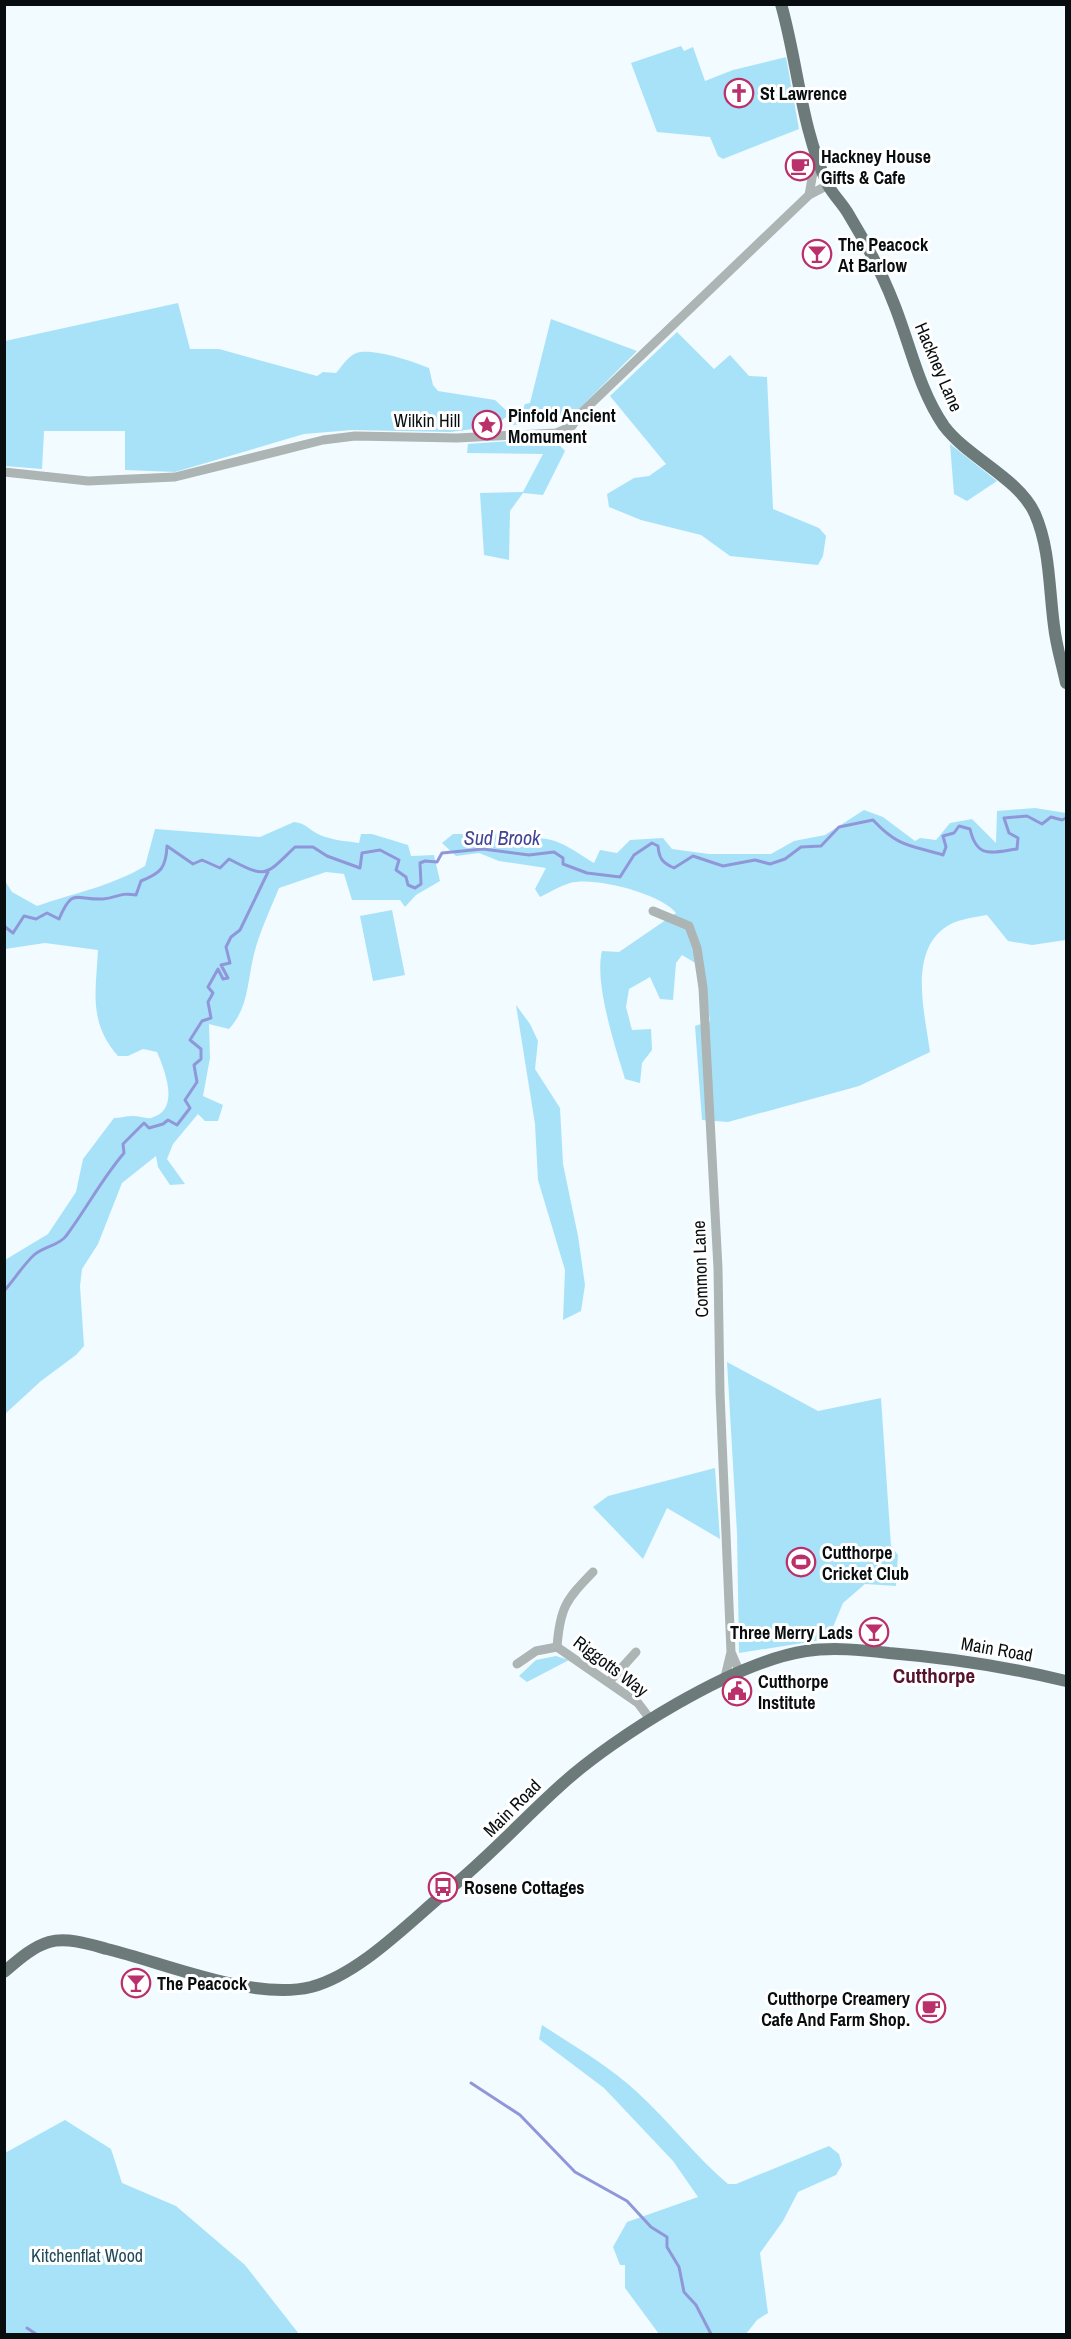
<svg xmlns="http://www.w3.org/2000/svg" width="1071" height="2339" viewBox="0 0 1071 2339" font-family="'Archivo Narrow',sans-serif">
	<rect width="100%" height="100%" fill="#f2fbff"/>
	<path fill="#a8e2f9" d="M681,46L684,51L693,47L705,81L733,70L786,57L799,129L723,159L718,156L710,137L657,132L631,63Z
		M178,303L190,349H219L317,376L323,372L336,373C342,366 350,353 360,352C380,350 411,361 429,368L433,385L438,391L495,400L510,414L493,427L491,420H482L481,428L450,432L352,430L304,434L175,472L125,470V431H44L42,469L5,466V341Z
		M551,319L637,351L576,412L571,422L511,425L519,419L525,404L530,403Z
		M677,332L714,369L730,355L749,376L767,377L773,509L819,528L826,536L823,556L818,565L730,556L701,535L641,520L609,507L607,494L634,478L649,476L666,464L610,396Z
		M553,438L565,451L543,495L523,493L510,511L509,560L484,555L480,493L523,492L543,454L467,453L468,444Z
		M950,444L997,481L967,501L954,494Z
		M1035,808L1066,813V940L1032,945L1008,941L987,915C972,918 955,919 943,929C909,956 925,1014 930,1052L859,1086L728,1122L702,1120L695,1026L710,1021L702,967L682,955L676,963L673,1000L660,999L650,977L629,989L626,1007L632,1030L651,1029L652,1050L642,1063L640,1083L625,1079C615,1046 594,983 602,951L619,952L676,913C662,894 594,876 570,883C560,886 550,892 540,897L535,889L546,868L499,861L479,853L456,856L442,843L453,834H496L510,846C545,828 564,844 594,863L600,850L617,853L630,840L663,838L672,849L709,854H771L794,841L825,835L864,810L883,817L915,841L920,838L936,840L950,823L972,819L996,843L997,811Z
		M294,822C306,823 309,830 320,835C332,840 345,841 359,843L361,834H372L408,845L411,856L434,855L440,881L416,895L405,907L400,900H352L344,874L326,872L279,888C270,910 260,931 254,954C247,982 249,1007 229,1029L209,1024L210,1058L203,1096L223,1105L218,1121H205L198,1114L173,1144L167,1159L185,1184L170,1185L158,1167L156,1156L122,1183L98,1244L82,1269L80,1286L84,1346L76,1355L41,1381L5,1414V1260L48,1234L76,1192L83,1159L114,1118C120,1118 126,1116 133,1116C139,1116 146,1119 151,1118C181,1110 165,1071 157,1052L143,1049L128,1056H118C88,1022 96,991 98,950L45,943L5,949V881L12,892L37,906C74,893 112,886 145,866L155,829L260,837Z
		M392,910L405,975L373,981L360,916Z
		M516,1005L530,1024L538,1041L535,1069L560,1108L563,1164L578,1236L585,1285L581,1311L563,1320L565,1270L538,1180L535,1124Z
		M727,1362L818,1411L881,1398L891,1546L898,1555L896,1586L865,1584L843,1603L828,1639L739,1653L737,1533Z
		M715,1468L720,1539L667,1508L643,1559L593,1507L608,1496Z
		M556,1656L569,1660L527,1682L519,1676L536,1660Z
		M542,2025C574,2046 609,2066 637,2092C669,2121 695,2156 728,2184H736L829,2146L839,2154L842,2165L836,2175L798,2192L783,2221L760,2253L768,2313L757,2320L746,2334H659L625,2288V2265H620L613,2247L627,2222L698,2197L673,2161L604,2088L539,2039Z
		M65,2120L111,2149L122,2183L176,2206L245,2265L299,2334H5V2153Z"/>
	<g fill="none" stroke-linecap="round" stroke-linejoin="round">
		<path stroke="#9097d9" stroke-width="3" d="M4,926L13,933L24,916L36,919L47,913L59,919C73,887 75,900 103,899C117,898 119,892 136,895L141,881C161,873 166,868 167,846L193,864L202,860L220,868L229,859C267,879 265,876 295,847H313L327,856L360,868L362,853L380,850L399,860L396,870L406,877L408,885L415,888L421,884L420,863L425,861L437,862L442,853L483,849L529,855L554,852L563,858V864L587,873L620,877L634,855L652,843L658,846C659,859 663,863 674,868L693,856L723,866L755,860L770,864L785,859L801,847L821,846L839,827L873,820C898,847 910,845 943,855L946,847L943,836L954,833L959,826L970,829C977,860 993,852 1017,849L1018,838L1009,833L1004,818L1027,816L1042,824L1051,817L1062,820L1066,818
			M4,1291C14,1280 23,1265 34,1255C43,1247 60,1245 66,1236C87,1208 101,1180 124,1153L123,1144L144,1123L149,1128L163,1124L168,1120L177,1125L190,1108L185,1100L197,1082L194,1065L201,1059V1049L190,1040L202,1021L211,1018L208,1002L213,993L208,987L218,969L223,979L228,978L221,965L230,963L226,947L231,937L240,930L268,872
			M471,2083L520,2115L575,2172L627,2201L651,2227L667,2237V2247L679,2267L684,2292L696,2305L711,2334
			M27,2328L36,2334"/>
		<path stroke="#acb4b4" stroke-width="9" d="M809,195L816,156
			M4,472L88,481L175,477L323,440L355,436L457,438L556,433L572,426L579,415L809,195L828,185
			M653,911L689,926L697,948L703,988L718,1268L720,1393L731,1652L740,1673
			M557,1647C560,1607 566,1600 593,1572
			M517,1664L536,1651L557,1647L638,1703L650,1719
			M724,1681L731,1652
			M609,1682L636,1652"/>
		<path stroke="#6d7a7a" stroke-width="12" d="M781,4C798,63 801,129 828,185C833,195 843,204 849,215C866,243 882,273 894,304C910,344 919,390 944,426C968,458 1019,478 1035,514C1050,548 1049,589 1054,626C1056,645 1062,664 1066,683
			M4,1972C17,1961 32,1947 49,1942C67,1937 89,1944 107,1949C165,1963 253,2001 311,1987C360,1974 409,1922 447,1891C488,1858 522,1820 561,1785C615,1736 734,1662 806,1651C833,1647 862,1650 889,1653C950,1658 1008,1667 1066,1681"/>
	</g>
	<defs>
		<g id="church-ring" transform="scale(1.5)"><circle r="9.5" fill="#fff" stroke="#ba306a" stroke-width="1.5"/><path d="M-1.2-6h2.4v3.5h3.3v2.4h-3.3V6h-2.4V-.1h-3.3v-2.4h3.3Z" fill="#ba306a"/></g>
		<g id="cafe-ring" transform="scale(1.5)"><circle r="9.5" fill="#fff" stroke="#ba306a" stroke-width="1.5"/><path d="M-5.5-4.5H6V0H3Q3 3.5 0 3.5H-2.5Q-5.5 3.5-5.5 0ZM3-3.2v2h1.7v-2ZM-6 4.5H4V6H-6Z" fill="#ba306a"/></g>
		<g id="bar-ring" transform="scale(1.5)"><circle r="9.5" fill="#fff" stroke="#ba306a" stroke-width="1.5"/><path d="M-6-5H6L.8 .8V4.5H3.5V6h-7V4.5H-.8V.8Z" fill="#ba306a"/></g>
		<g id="sight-ring" transform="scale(1.5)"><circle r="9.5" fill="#fff" stroke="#ba306a" stroke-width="1.5"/><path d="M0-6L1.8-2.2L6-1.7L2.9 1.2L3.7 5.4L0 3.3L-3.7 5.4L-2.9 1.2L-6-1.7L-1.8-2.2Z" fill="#ba306a"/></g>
		<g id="stadium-ring" transform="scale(1.5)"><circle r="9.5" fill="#fff" stroke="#ba306a" stroke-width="1.5"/><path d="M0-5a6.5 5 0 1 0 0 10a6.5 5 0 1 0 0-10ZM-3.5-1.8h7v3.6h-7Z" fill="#ba306a"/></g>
		<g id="civic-ring" transform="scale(1.5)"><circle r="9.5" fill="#fff" stroke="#ba306a" stroke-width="1.5"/><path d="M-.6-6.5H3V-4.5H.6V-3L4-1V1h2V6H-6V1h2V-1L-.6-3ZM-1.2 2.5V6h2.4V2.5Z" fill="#ba306a"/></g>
		<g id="bus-ring" transform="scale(1.5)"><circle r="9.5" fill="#fff" stroke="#ba306a" stroke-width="1.5"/><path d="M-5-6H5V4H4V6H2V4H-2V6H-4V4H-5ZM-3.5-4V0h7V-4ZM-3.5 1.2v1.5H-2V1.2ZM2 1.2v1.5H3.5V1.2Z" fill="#ba306a"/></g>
	</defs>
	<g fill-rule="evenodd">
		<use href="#church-ring" x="739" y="93"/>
		<use href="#cafe-ring" x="800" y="166"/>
		<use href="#bar-ring" x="817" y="254"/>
		<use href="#sight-ring" x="487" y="425"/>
		<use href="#stadium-ring" x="801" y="1562"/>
		<use href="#bar-ring" x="874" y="1632"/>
		<use href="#civic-ring" x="737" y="1691"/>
		<use href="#bus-ring" x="443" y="1887"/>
		<use href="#bar-ring" x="136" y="1983"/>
		<use href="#cafe-ring" x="931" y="2008"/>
	</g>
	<g text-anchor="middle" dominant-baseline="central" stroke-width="6" stroke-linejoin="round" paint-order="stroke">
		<g font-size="18" font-weight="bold" fill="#080d0f" stroke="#fff" text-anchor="start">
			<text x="760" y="93">St Lawrence</text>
			<text x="821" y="156">Hackney House<tspan x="821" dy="21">Gifts &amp; Cafe</tspan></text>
			<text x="838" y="244">The Peacock<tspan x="838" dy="21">At Barlow</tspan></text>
			<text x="508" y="415">Pinfold Ancient<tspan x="508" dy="21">Momument</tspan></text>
			<text x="822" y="1552">Cutthorpe<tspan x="822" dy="21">Cricket Club</tspan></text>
			<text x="853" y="1632" text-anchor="end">Three Merry Lads</text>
			<text x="758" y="1681">Cutthorpe<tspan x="758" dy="21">Institute</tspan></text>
			<text x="464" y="1887">Rosene Cottages</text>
			<text x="157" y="1983">The Peacock</text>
			<text x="910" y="1998" text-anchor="end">Cutthorpe Creamery<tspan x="910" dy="21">Cafe And Farm Shop.</tspan></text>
		</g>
		<g font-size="18" fill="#080d0f" stroke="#fff">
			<text transform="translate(939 367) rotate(67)">Hackney Lane</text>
			<text x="427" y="420">Wilkin Hill</text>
			<text transform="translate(700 1269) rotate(-92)">Common Lane</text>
			<text transform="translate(997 1649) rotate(10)">Main Road</text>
			<text transform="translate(611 1666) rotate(37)">Riggotts Way</text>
			<text transform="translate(512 1808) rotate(-45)">Main Road</text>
		</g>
		<g font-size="18" fill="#224a58" stroke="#fff">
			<text x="87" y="2255">Kitchenflat Wood</text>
		</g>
		<g font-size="20" font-style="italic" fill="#424493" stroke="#fff">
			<text x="502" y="837">Sud Brook</text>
		</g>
		<g font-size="21" font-weight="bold" fill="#56142f" stroke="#fff">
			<text x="934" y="1675">Cutthorpe</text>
		</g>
	</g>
	<rect width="1071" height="2339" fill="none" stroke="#080d0f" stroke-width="12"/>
</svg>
